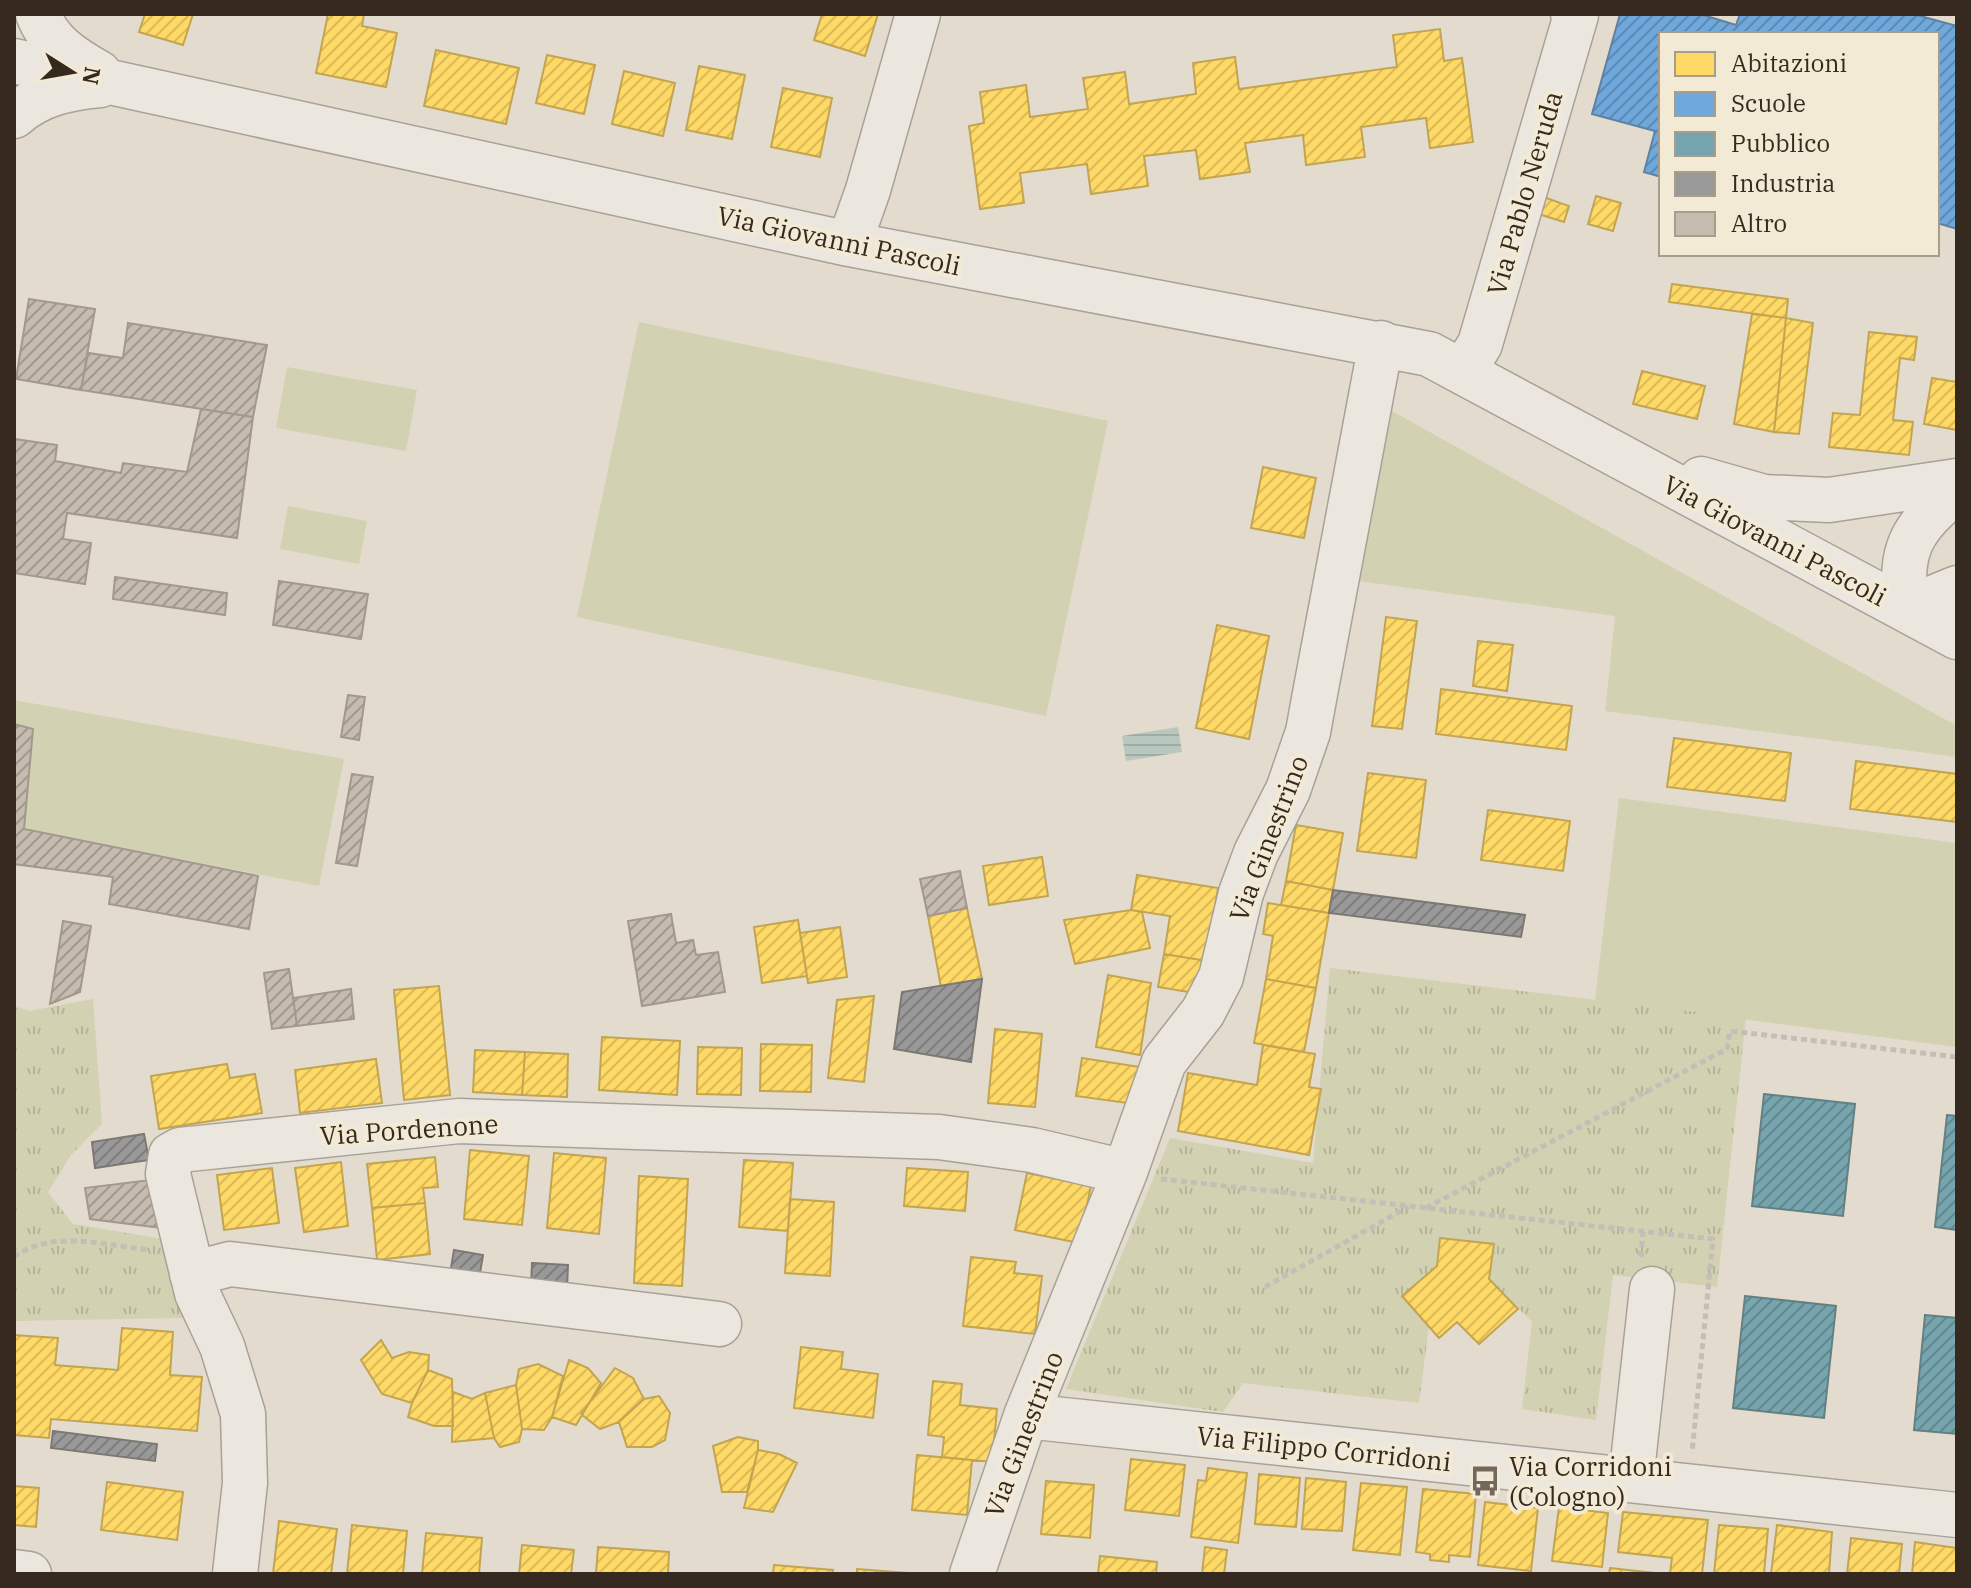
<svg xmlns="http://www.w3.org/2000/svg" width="1971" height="1588" viewBox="0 0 1971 1588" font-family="'IBM Plex Serif',serif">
	<defs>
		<pattern id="park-tufts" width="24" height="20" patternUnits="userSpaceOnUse" patternTransform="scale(2)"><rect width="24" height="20" fill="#d2d1b1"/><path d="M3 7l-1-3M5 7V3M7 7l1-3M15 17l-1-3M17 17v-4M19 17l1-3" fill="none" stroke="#b5b498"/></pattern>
		<pattern id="water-rules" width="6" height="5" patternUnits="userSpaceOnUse" patternTransform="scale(2)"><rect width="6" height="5" fill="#b9c8be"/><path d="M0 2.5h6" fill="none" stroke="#a0aca3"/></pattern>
		<pattern id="homes-hatch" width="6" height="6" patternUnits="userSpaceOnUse" patternTransform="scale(2)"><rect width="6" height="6" fill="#ffd966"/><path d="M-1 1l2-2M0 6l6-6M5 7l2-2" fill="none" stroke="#dbba58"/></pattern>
		<pattern id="schools-hatch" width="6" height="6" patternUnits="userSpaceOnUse" patternTransform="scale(2)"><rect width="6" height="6" fill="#6fa8dc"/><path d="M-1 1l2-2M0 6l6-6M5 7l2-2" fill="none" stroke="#5c89b2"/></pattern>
		<pattern id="public-hatch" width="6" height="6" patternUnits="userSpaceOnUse" patternTransform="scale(2)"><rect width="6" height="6" fill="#76a5af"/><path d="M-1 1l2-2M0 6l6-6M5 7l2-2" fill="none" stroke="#62878e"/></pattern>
		<pattern id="industry-hatch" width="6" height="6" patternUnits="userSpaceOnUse" patternTransform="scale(2)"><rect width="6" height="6" fill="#999"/><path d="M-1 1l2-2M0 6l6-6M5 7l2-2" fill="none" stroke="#7e7d7c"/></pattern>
		<pattern id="building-hatch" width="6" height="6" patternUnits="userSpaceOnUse" patternTransform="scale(2)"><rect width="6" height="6" fill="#c6bbaf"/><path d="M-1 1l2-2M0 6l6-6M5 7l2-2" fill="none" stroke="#a2988e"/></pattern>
	</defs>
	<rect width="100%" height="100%" fill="#e3dcce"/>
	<path fill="#d2d1b1" d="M639,322L1108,421L1046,716L577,617Z
		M287,367L417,390L406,451L276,428Z
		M1392,411L1957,726V757L1605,711L1615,616L1358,581Z
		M288,506L367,521L359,564L280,549Z
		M14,700L344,759L319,886L24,829L33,729L14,724Z
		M1619,798L1957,843V1047L1595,1000Z"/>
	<path fill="url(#park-tufts)" d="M1330,968L1746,1018L1717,1287L1613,1275L1596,1420L1522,1409L1532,1322L1489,1279L1494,1245L1441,1238L1437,1266L1402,1296L1429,1326L1419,1403L1243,1383L1223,1412L1066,1389L1170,1138L1313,1163Z
		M93,999L102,1124L71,1155L48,1192L73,1224L164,1239L184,1318L14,1321V1006L29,1011Z"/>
	<path fill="url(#water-rules)" d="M1178,727L1182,752L1126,761L1122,736Z"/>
	<path fill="url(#homes-hatch)" stroke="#c3a451" stroke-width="2" d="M145,14H193L183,45L139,32Z
		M328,14H364L362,26L397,33L386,87L316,73Z
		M822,14H878L865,56L814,40Z
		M1440,29L1444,61L1462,58L1473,142L1430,148L1426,118L1361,127L1365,157L1306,165L1303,135L1245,143L1250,172L1200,179L1196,150L1144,156L1148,186L1091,194L1087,164L1020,173L1024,203L980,209L969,126L984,123L980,92L1026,85L1030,117L1088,109L1083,78L1125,72L1129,104L1196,94L1193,63L1235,57L1239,89L1397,67L1393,35Z
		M436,50L519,68L506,124L424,106Z
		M547,55L595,65L584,114L536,103Z
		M699,66L745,75L732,139L686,130Z
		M624,71L675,83L663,136L612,124Z
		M783,88L832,98L820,157L771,147Z
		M1538,195L1569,206L1564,222L1532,212Z
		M1596,196L1621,203L1613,231L1588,224Z
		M1672,284L1788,299L1786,318L1669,302Z
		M1752,314L1786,318L1774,432L1734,424Z
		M1786,318L1813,323L1799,434L1774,432Z
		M1869,332L1917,337L1914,360L1900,358L1893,420L1913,422L1909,455L1829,447L1833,413L1860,415Z
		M1642,371L1705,386L1697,419L1633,404Z
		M1932,378L1957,382V430L1924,424Z
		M1263,467L1316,478L1304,538L1251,528Z
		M1386,617L1417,621L1402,729L1372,726Z
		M1217,625L1269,636L1249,739L1196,728Z
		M1478,641L1513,645L1507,691L1473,686Z
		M1441,689L1572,706L1566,750L1436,734Z
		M1674,738L1791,753L1785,801L1667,787Z
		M1856,761L1957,774V822L1850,809Z
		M1368,773L1426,780L1416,858L1357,851Z
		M1488,810L1570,821L1563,871L1481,860Z
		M1296,825L1343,833L1333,890L1286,881Z
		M1042,857L1048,896L989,905L983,866Z
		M1137,875L1218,888L1207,961L1164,954L1170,916L1131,910Z
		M1286,881L1333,890L1329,913L1281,905Z
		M1268,903L1329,913L1316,988L1266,979L1273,936L1263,934Z
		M967,908L982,979L941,987L928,916Z
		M1131,910L1142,912L1150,948L1075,964L1064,920Z
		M798,920L807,976L762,983L754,927Z
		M840,927L847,977L808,983L800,933Z
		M1164,954L1207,961L1201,994L1158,987Z
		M1108,975L1151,983L1140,1055L1096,1047Z
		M1266,979L1316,988L1304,1052L1254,1043Z
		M439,986L450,1095L404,1100L394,990Z
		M874,996L864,1082L828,1078L837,1000Z
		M995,1029L1042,1034L1035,1107L988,1103Z
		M602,1037L680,1041L677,1095L599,1090Z
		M761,1044L812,1045L811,1092L760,1091Z
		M1263,1045L1315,1054L1309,1087L1321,1089L1309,1155L1178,1131L1188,1073L1257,1085Z
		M698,1047L742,1048L741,1095L697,1094Z
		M475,1050L525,1052L522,1095L473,1092Z
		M525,1052L568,1054L567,1097L522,1095Z
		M1082,1058L1140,1067L1134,1104L1076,1096Z
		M376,1059L382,1103L300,1113L295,1070Z
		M227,1064L230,1078L255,1074L262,1113L159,1129L151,1076Z
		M470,1150L529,1156L522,1225L464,1219Z
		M554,1153L606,1158L599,1234L547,1228Z
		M435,1157L438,1187L423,1188L425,1203L372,1208L367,1164Z
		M744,1160L793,1163L788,1231L739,1227Z
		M341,1162L348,1226L304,1232L295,1168Z
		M272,1168L279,1223L224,1230L217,1175Z
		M907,1168L968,1172L965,1211L904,1206Z
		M1027,1173L1091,1186L1079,1243L1015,1230Z
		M639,1176L688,1179L682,1286L634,1283Z
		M790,1199L834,1202L830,1276L785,1273Z
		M425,1203L430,1254L377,1260L372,1208Z
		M1440,1238L1494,1244L1489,1279L1518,1309L1479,1344L1457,1322L1439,1338L1402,1296L1437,1266Z
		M971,1257L1016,1262L1014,1273L1042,1276L1035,1334L963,1326Z
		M122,1328L173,1332L170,1375L202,1377L197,1431L51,1419L49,1438L14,1435V1335L58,1338L55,1365L118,1370Z
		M381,1340L392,1358L409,1352L429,1355L428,1370L412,1403L382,1394L361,1360Z
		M801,1347L843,1352L841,1369L878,1374L873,1418L794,1408Z
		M569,1360L588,1368L601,1383L576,1425L552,1417Z
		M538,1364L563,1376L552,1417L544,1430L522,1429L516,1385L519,1369Z
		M615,1368L633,1378L644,1399L619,1422L600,1429L581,1414Z
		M428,1370L452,1379L453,1426H434L408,1417L412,1403Z
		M933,1381L962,1384L960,1405L997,1409L992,1462L942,1457L944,1437L928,1435Z
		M516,1385L522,1429L519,1442L500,1447L494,1438L485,1393Z
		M453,1392L472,1399L485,1393L494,1438L452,1442Z
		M659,1396L670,1413L665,1440L652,1447H627L619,1422L644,1399Z
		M738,1437L758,1441V1450L747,1492H722L713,1446Z
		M758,1450L779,1454L797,1463L773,1512L744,1508Z
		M917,1455L972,1460L967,1515L912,1510Z
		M1131,1459L1185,1465L1179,1516L1125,1510Z
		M1208,1468L1247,1473L1238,1543L1191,1537L1198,1480L1206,1481Z
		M1259,1474L1300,1478L1296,1527L1255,1524Z
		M1306,1478L1346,1482L1342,1531L1302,1529Z
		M1046,1481L1094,1485L1090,1538L1041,1534Z
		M107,1482L183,1492L177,1540L101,1530Z
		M1361,1483L1407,1487L1400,1555L1353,1550Z
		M14,1486L39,1488L36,1527L14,1525Z
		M1423,1489L1476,1494L1470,1557L1449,1555V1562L1430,1560V1554L1416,1552Z
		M1485,1502L1538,1508L1531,1571L1478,1565Z
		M1559,1507L1608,1513L1602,1567L1552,1561Z
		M1623,1512L1708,1520L1702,1574H1670L1672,1558L1618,1552Z
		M279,1521L337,1529L331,1574H273Z
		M352,1525L407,1531L403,1574H347Z
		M1719,1525L1768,1529L1764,1574H1714Z
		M1777,1525L1832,1532L1829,1574H1771Z
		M426,1533L482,1538L479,1574H422Z
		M1851,1538L1902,1544L1899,1574H1847Z
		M1915,1542L1957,1548V1574H1912Z
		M522,1545L574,1550L571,1574H519Z
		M598,1547L669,1552L668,1574H596Z
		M1205,1547L1227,1550L1224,1574H1202Z
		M1100,1556L1157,1562L1156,1574H1098Z
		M774,1565L833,1570L832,1574H773Z
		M1610,1568L1665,1574H1609Z
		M857,1569L921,1574H857Z"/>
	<path fill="url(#schools-hatch)" stroke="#5e82a4" stroke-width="2" d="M1620,14H1700L1736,25L1740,14H1913L1957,26V229L1937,223V34H1661V177L1644,172L1655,131L1592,114Z"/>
	<path fill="url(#public-hatch)" stroke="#638084" stroke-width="2" d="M1764,1094L1855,1104L1843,1216L1752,1206Z
		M1947,1115L1957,1116V1230L1935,1227Z
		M1745,1296L1836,1306L1824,1418L1733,1408Z
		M1925,1315L1957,1318V1434L1914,1430Z"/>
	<path fill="url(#industry-hatch)" stroke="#7b7875" stroke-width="2" d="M1333,890L1525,915L1521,937L1329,913Z
		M982,979L971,1062L894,1049L902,992Z
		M144,1134L149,1160L95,1168L92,1142Z
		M454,1250L483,1255L479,1279L450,1274Z
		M532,1263L568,1265L567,1289L531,1286Z
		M53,1431L157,1444L155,1461L51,1448Z"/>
	<path fill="url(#building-hatch)" stroke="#a3988e" stroke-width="2" d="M29,299L95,309L81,390L16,379Z
		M128,323L267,345L253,417L81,390L88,353L123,358Z
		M201,409L253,417L237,538L67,513L63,539L91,543L85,584L14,573V439L57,445L55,461L121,473L123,463L187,472Z
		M115,577L227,593L225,615L113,599Z
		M279,581L368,594L361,639L273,625Z
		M348,695L365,697L359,740L341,737Z
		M14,724L33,729L24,829L258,876L249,929L109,904L113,877L14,864Z
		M352,774L373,777L357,866L336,863Z
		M960,871L967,908L928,916L920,879Z
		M671,914L676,943L693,940L696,955L718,952L725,992L642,1006L628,921Z
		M63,921L91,926L80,992L50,1004Z
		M289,969L297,1026L272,1029L264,973Z
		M351,989L354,1019L297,1026L293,998Z
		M158,1179L162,1228L90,1219L85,1188Z"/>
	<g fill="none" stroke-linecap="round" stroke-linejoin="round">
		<g stroke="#a8a197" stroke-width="47">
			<path id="minor" d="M38,14C49,43 72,58 99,73
				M14,61L849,244L1429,354L1957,637
				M14,116C39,94 68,88 100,85
				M849,244L868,190L918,14
				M1463,372L1480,344L1576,15L1573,14
				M1701,479L1764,497L1829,500L1957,481
				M1957,490C1910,530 1899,548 1906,609L1957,588
				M192,1274L230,1264L719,1324
				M1026,1416L1957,1515
				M1631,1480L1652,1289
				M14,1572L29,1574
				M235,1574L245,1483L243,1414L222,1346L197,1293L168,1174L171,1155L180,1150L459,1121L939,1137L1032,1150L1125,1172
				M972,1574L1026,1416L1125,1172L1164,1062L1203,1012L1221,977L1241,893L1256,853L1288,790L1308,732L1314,699L1381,343"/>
		</g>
		<path stroke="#c4beb6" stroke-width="5" stroke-dasharray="6 4" stroke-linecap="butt" d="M1161,1179L1713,1239L1692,1453
			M1426,1208L1727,1049L1730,1031L1957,1057
			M14,1257C52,1229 105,1245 148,1250
			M1641,1257L1643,1232
			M1265,1287L1408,1207"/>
		<use href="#minor" stroke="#ebe7df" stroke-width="44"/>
	</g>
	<defs>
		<g id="bus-bare" transform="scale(2.4)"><path d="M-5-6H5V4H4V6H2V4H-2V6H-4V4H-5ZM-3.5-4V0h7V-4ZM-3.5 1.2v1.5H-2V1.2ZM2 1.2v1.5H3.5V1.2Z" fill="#73685d" stroke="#f3ead5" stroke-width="2.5" paint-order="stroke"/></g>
	</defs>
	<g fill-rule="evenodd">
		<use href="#bus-bare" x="1485" y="1481"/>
	</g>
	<g text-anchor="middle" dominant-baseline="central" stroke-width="8" stroke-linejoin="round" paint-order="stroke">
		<g font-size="26" fill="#362a20" stroke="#f3ead5">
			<text transform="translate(1524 193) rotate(-74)">Via Pablo Neruda</text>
			<text transform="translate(839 240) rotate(12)">Via Giovanni Pascoli</text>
			<text transform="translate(1775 540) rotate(28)">Via Giovanni Pascoli</text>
			<text transform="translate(1268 838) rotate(-69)">Via Ginestrino</text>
			<text transform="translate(409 1129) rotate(-4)">Via Pordenone</text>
			<text transform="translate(1023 1434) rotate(-69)">Via Ginestrino</text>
			<text transform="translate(1324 1448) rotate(6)">Via Filippo Corridoni</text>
		</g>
		<g font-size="26" fill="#362a20" stroke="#f3ead5" text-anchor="start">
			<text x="1509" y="1466">Via Corridoni<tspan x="1509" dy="30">(Cologno)</tspan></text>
		</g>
	</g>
	<rect width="1971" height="1588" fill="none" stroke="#362a20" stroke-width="32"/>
	<rect x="1659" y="32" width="280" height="224" fill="#f3ead5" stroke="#a79d8d" stroke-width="2"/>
	<rect x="1675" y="52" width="40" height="24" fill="#ffd966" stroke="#a79d8d" stroke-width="2"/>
	<text x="1731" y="72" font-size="24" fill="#362a20">Abitazioni</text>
	<rect x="1675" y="92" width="40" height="24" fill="#6fa8dc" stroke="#a79d8d" stroke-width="2"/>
	<text x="1731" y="112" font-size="24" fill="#362a20">Scuole</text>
	<rect x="1675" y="132" width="40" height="24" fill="#76a5af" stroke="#a79d8d" stroke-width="2"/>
	<text x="1731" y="152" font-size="24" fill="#362a20">Pubblico</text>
	<rect x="1675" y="172" width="40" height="24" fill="#999999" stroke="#a79d8d" stroke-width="2"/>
	<text x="1731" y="192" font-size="24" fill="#362a20">Industria</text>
	<rect x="1675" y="212" width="40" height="24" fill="#c6bbaf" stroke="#a79d8d" stroke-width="2"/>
	<text x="1731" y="232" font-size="24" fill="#362a20">Altro</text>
	<g transform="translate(72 72) rotate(101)" stroke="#f3ead5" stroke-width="6" paint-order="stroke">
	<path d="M0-6L14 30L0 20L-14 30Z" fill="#362a20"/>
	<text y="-12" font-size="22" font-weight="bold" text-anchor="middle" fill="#362a20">N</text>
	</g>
</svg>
